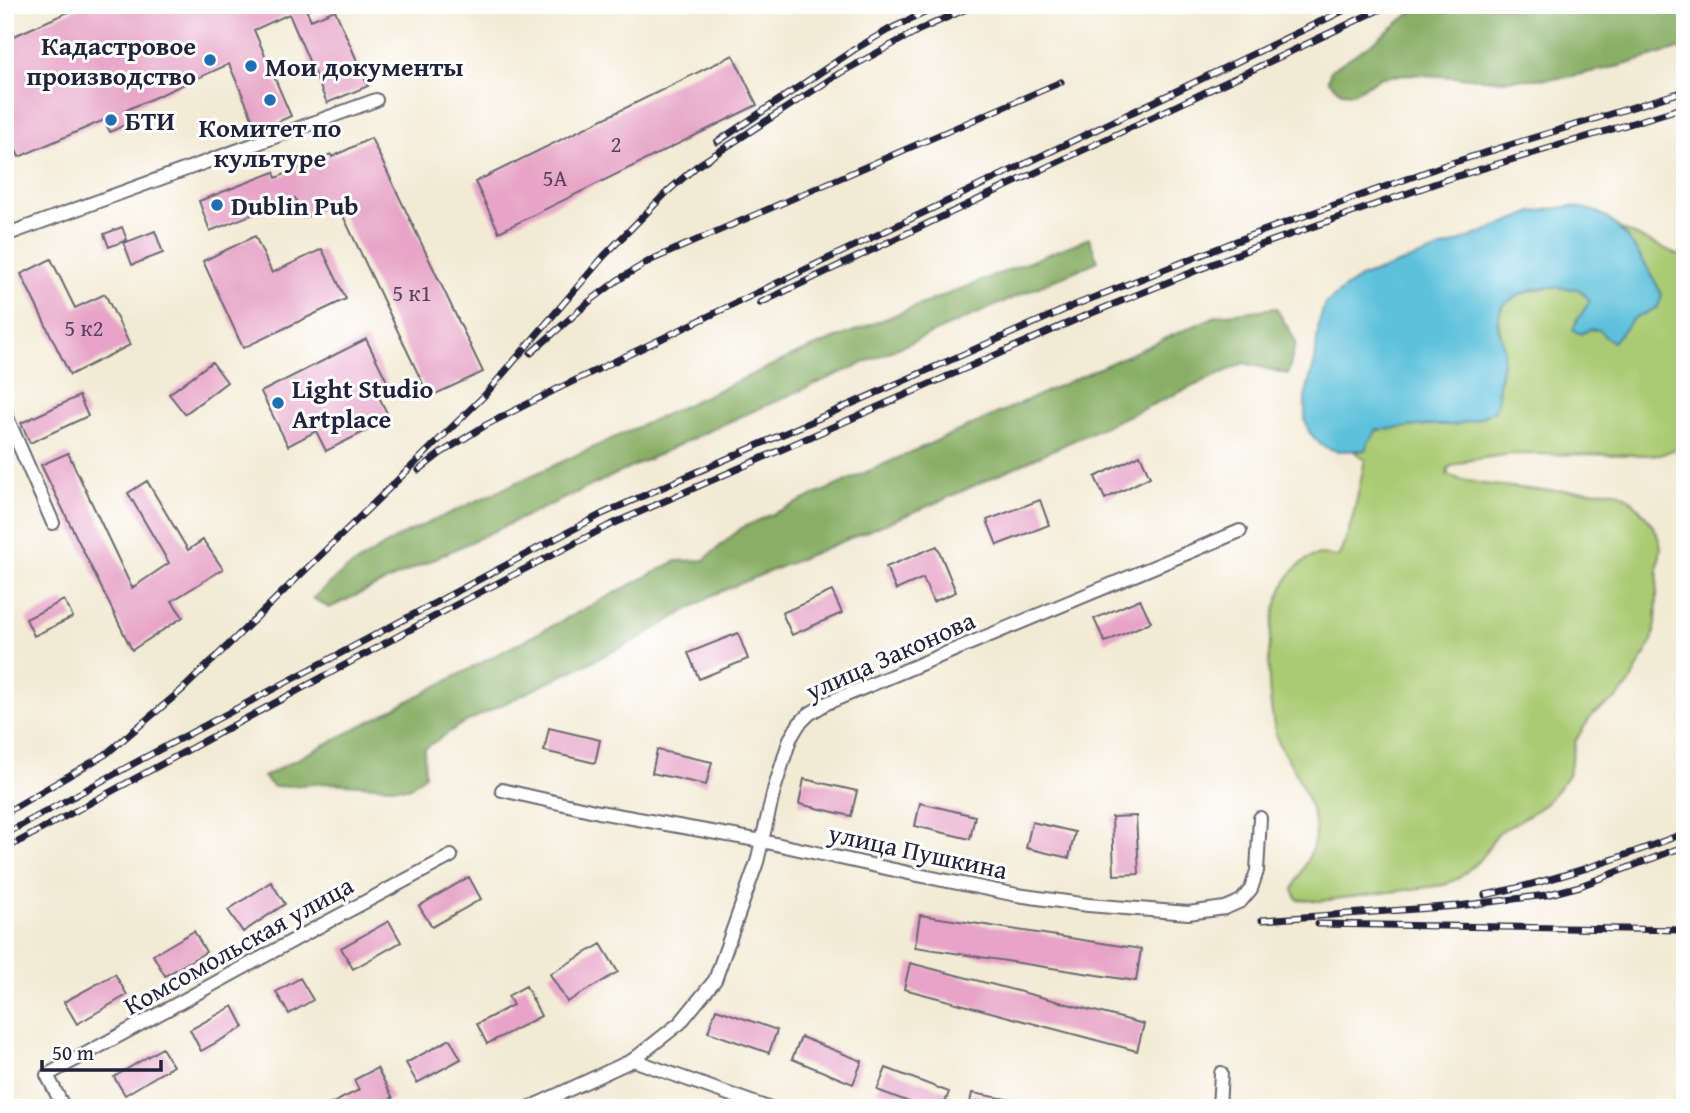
<svg xmlns="http://www.w3.org/2000/svg" width="1690" height="1113" viewBox="0 0 1690 1113" font-family="'Gentium Book Plus',serif">
	<rect width="100%" height="100%" fill="#fff"/>
	<filter id="ink" filterUnits="userSpaceOnUse"><feTurbulence type="fractalNoise" baseFrequency=".0143" numOctaves="2"/><feDisplacementMap in="SourceGraphic" scale="14" xChannelSelector="R" yChannelSelector="G"/><feConvolveMatrix kernelMatrix="1 2 1 2 8 2 1 2 1" color-interpolation-filters="sRGB"/></filter>
	<filter id="wash" filterUnits="userSpaceOnUse"><feTurbulence type="fractalNoise" baseFrequency=".00686" numOctaves="4" result="noise"/><feDisplacementMap in="SourceGraphic" scale="28" xChannelSelector="R" yChannelSelector="G"/><feGaussianBlur stdDeviation="1.57" result="paint"/><feColorMatrix in="noise" values="0 0 0 0 0 0 0 0 0 0 0 0 0 0 0 0 0 1.4 0 .05"/><feComposite in="paint" operator="in"/></filter>
	<g filter="url(#wash)">
		<rect width="100%" height="100%" fill="#f3ead4"/>
		<path fill="#abcb73" stroke="#667657" stroke-width="2" d="M1621,229C1642,239 1665,247 1685,259V440L1673,450L1660,455L1511,454L1470,460L1449,467L1447,475L1462,480L1484,484L1538,490L1617,491L1630,499L1645,515L1656,531L1661,547L1658,567L1656,624L1652,641L1628,686L1616,699L1593,714L1584,727L1576,740L1569,773L1558,789L1545,804L1529,815L1498,833L1482,858L1459,878L1444,885L1320,901L1297,899L1293,890C1301,869 1318,849 1315,825C1314,811 1301,784 1295,771C1289,760 1280,750 1277,738C1264,693 1260,578 1312,557C1320,553 1330,556 1338,557C1353,528 1358,492 1365,460L1354,451L1366,450L1369,441L1377,430L1428,425H1454L1498,399C1498,382 1504,367 1503,350C1503,335 1494,322 1502,308C1511,291 1560,282 1578,289C1582,290 1587,296 1590,299L1584,312L1576,321C1581,323 1587,327 1592,329C1607,333 1644,314 1658,307L1662,295L1652,275Z"/>
		<path fill="#88af65" stroke="#556850" stroke-width="2" d="M1426,5H1685V47L1620,66L1562,78L1499,80L1409,74L1382,77L1353,93L1341,92L1328,80L1331,70L1371,44L1417,8Z
			M1089,238L1098,261L728,422L329,608L313,598L344,571L400,536L799,353Z
			M1276,308L1296,342L1288,374L1244,363L938,502L715,594L634,641L460,725L424,749L425,775L409,788L328,783L274,787L263,777L676,561L704,560L741,528L1218,315Z"/>
		<path fill="#5dc1db" stroke="#40728b" stroke-width="2" d="M1572,206C1581,208 1591,209 1599,213C1625,226 1649,269 1662,295L1658,307L1632,320L1613,342L1605,337L1600,330L1591,329L1581,334L1573,330C1577,318 1585,310 1590,300L1578,289L1549,287L1533,289L1515,297L1502,306L1497,322L1504,349L1502,368L1498,385V399L1495,410L1478,419L1454,425H1428L1377,430L1369,441L1366,450L1337,451L1322,446L1309,432L1305,419V397L1315,361L1319,322L1325,304L1345,288L1362,277L1456,243L1533,212Z"/>
		<g id="blocks">
			<path fill="#e7a4c8" d="M84,5H308L305,7L311,20L335,10L368,86L327,103L289,14L254,30L291,116L258,131L229,64L124,111L129,123L110,132L104,120L19,157L5,125V40Z
				M733,55L757,105L499,232L475,182Z
				M371,138L483,372L429,397L337,203L303,218L295,198L210,231L199,201L274,172L276,178L331,154L332,157Z
				M122,227L127,240L109,247L104,234Z
				M155,231L163,253L132,265L124,243Z
				M255,236L272,273L322,249L346,299L243,348L203,261Z
				M51,259L75,308L105,294L130,345L70,375L21,274Z
				M366,339L392,391L379,397L390,419L326,451L316,431L288,446L261,392Z
				M212,362L227,382L185,414L169,394Z
				M79,396L88,416L30,443L21,423Z
				M68,453L132,588L169,563L128,493L147,481L188,550L203,540L223,569L172,601L183,617L132,650L41,465Z
				M1140,455L1150,477L1105,499L1095,477Z
				M1040,500L1049,525L997,545L987,520Z
				M937,546L956,592L933,602L923,578L896,590L886,567Z
				M832,591L842,613L792,635L782,613Z
				M1140,599L1151,622L1105,642L1094,619Z
				M64,600L73,617L34,636L26,619Z
				M738,633L748,659L699,679L688,653Z
				M549,728L600,740L595,763L544,751Z
				M657,750L712,762L706,785L652,773Z
				M804,779L857,791L851,816L799,804Z
				M920,803L975,816L970,839L915,826Z
				M1136,816L1139,874L1114,875L1112,817Z
				M1032,822L1075,832L1069,858L1026,848Z
				M469,877L481,899L432,927L419,906Z
				M271,882L285,904L243,932L228,910Z
				M920,915L1141,949L1136,981L915,947Z
				M389,921L401,942L353,969L341,948Z
				M194,931L206,952L165,976L153,955Z
				M601,944L618,972L567,1002L550,974Z
				M910,963L1144,1024L1137,1051L904,989Z
				M115,974L127,995L77,1024L64,1002Z
				M300,978L313,1000L289,1014L276,992Z
				M526,986L541,1016L487,1044L477,1024L513,1005L508,996Z
				M233,1006L244,1027L201,1051L190,1030Z
				M716,1009L777,1030L769,1053L708,1032Z
				M801,1037L862,1061L853,1084L792,1059Z
				M450,1039L461,1059L417,1083L406,1063Z
				M162,1048L173,1066L125,1095L114,1077Z
				M377,1068L393,1098L374,1108H323L359,1090L354,1080Z
				M886,1068L949,1092L943,1108H925L877,1090Z
				M972,1093L1018,1101L1017,1108H969Z"/>
		</g>
	</g>
	<g filter="url(#ink)">
		<use href="#blocks" fill-opacity="0" stroke="#6b6871" stroke-width="2"/>
		<g fill="none" stroke-linecap="round" stroke-linejoin="round">
			<g stroke="#6b6871" stroke-width="16">
				<path id="minor" d="M5,233L8,234L376,100
					M5,413L53,523
					M502,790L599,812L762,841L913,874L1017,895L1088,905L1188,913L1225,908L1241,901L1251,889L1257,871L1260,818
					M633,1060L680,1023L715,980L757,862L774,790L790,739L799,724L809,714L827,703L1240,531
					M64,1108L47,1075L316,928L451,856
					M529,1108L633,1060L768,1108
					M1219,1108L1221,1073"/>
			</g>
			<use href="#minor" stroke="#fff" stroke-width="12"/>
			<g stroke="#22223b" stroke-width="7">
				<path id="rail" d="M717,142L855,49L888,30L941,5
					M760,303L1389,5
					M531,353L590,301L618,280L651,260L1061,82
					M419,470L441,453L486,425L555,390L1355,5
					M5,813L106,754L183,689L484,396L604,256L668,191L697,166L840,73L919,30L975,5
					M5,834L142,759L602,514L1075,305L1249,236L1445,165L1685,91
					M5,849L463,601L608,526L1082,317L1252,248L1448,179L1685,107
					M1485,895C1554,881 1620,858 1685,833
					M1262,920L1458,906L1546,895L1580,886L1685,846
					M1318,924L1685,930"/>
			</g>
			<use href="#rail" stroke="#fff" stroke-width="4.5" stroke-dasharray="13" stroke-linecap="butt"/>
		</g>
	</g>
	<g fill="#1f6fb2" stroke="#fff" stroke-width="2.5">
		<circle cx="210" cy="60" r="7"/>
		<circle cx="251" cy="66" r="7"/>
		<circle cx="270" cy="100" r="7"/>
		<circle cx="111" cy="120" r="7"/>
		<circle cx="217" cy="205" r="7"/>
		<circle cx="278" cy="403" r="7"/>
	</g>
	<g text-anchor="middle" dominant-baseline="central" stroke-width="6" stroke-linejoin="round" paint-order="stroke">
		<g font-size="23" fill="#53425e">
			<text x="616" y="143">2</text>
			<text x="555" y="177">5А</text>
			<text x="412" y="292">5 к1</text>
			<text x="84" y="327">5 к2</text>
		</g>
		<g font-size="26" font-weight="bold" fill="#22223b" stroke="#fff" text-anchor="start">
			<text x="196" y="45" text-anchor="end">Кадастровое<tspan x="196" dy="30">производство</tspan></text>
			<text x="265" y="66">Мои документы</text>
			<text x="125" y="120">БТИ</text>
			<text x="270" y="127" text-anchor="middle">Комитет по<tspan x="270" dy="30">культуре</tspan></text>
			<text x="231" y="205">Dublin Pub</text>
			<text x="292" y="388">Light Studio<tspan x="292" dy="30">Artplace</tspan></text>
		</g>
		<g font-size="26" fill="#22223b" stroke="#fff">
			<text transform="translate(890 655) rotate(-24)">улица Законова</text>
			<text transform="translate(918 851) rotate(12)">улица Пушкина</text>
			<text transform="translate(238 945) rotate(-29)">Комсомольская улица</text>
		</g>
	</g>
	<rect width="1690" height="1113" fill="none" stroke="#fff" stroke-width="28"/>
	<path d="M42 1060v10h119v-10" fill="none" stroke="#22223b" stroke-width="3.5"/>
	<text x="52" y="1060" font-size="21" fill="#22223b" stroke="#ffffff" stroke-width="5" paint-order="stroke">50 m</text>
</svg>
